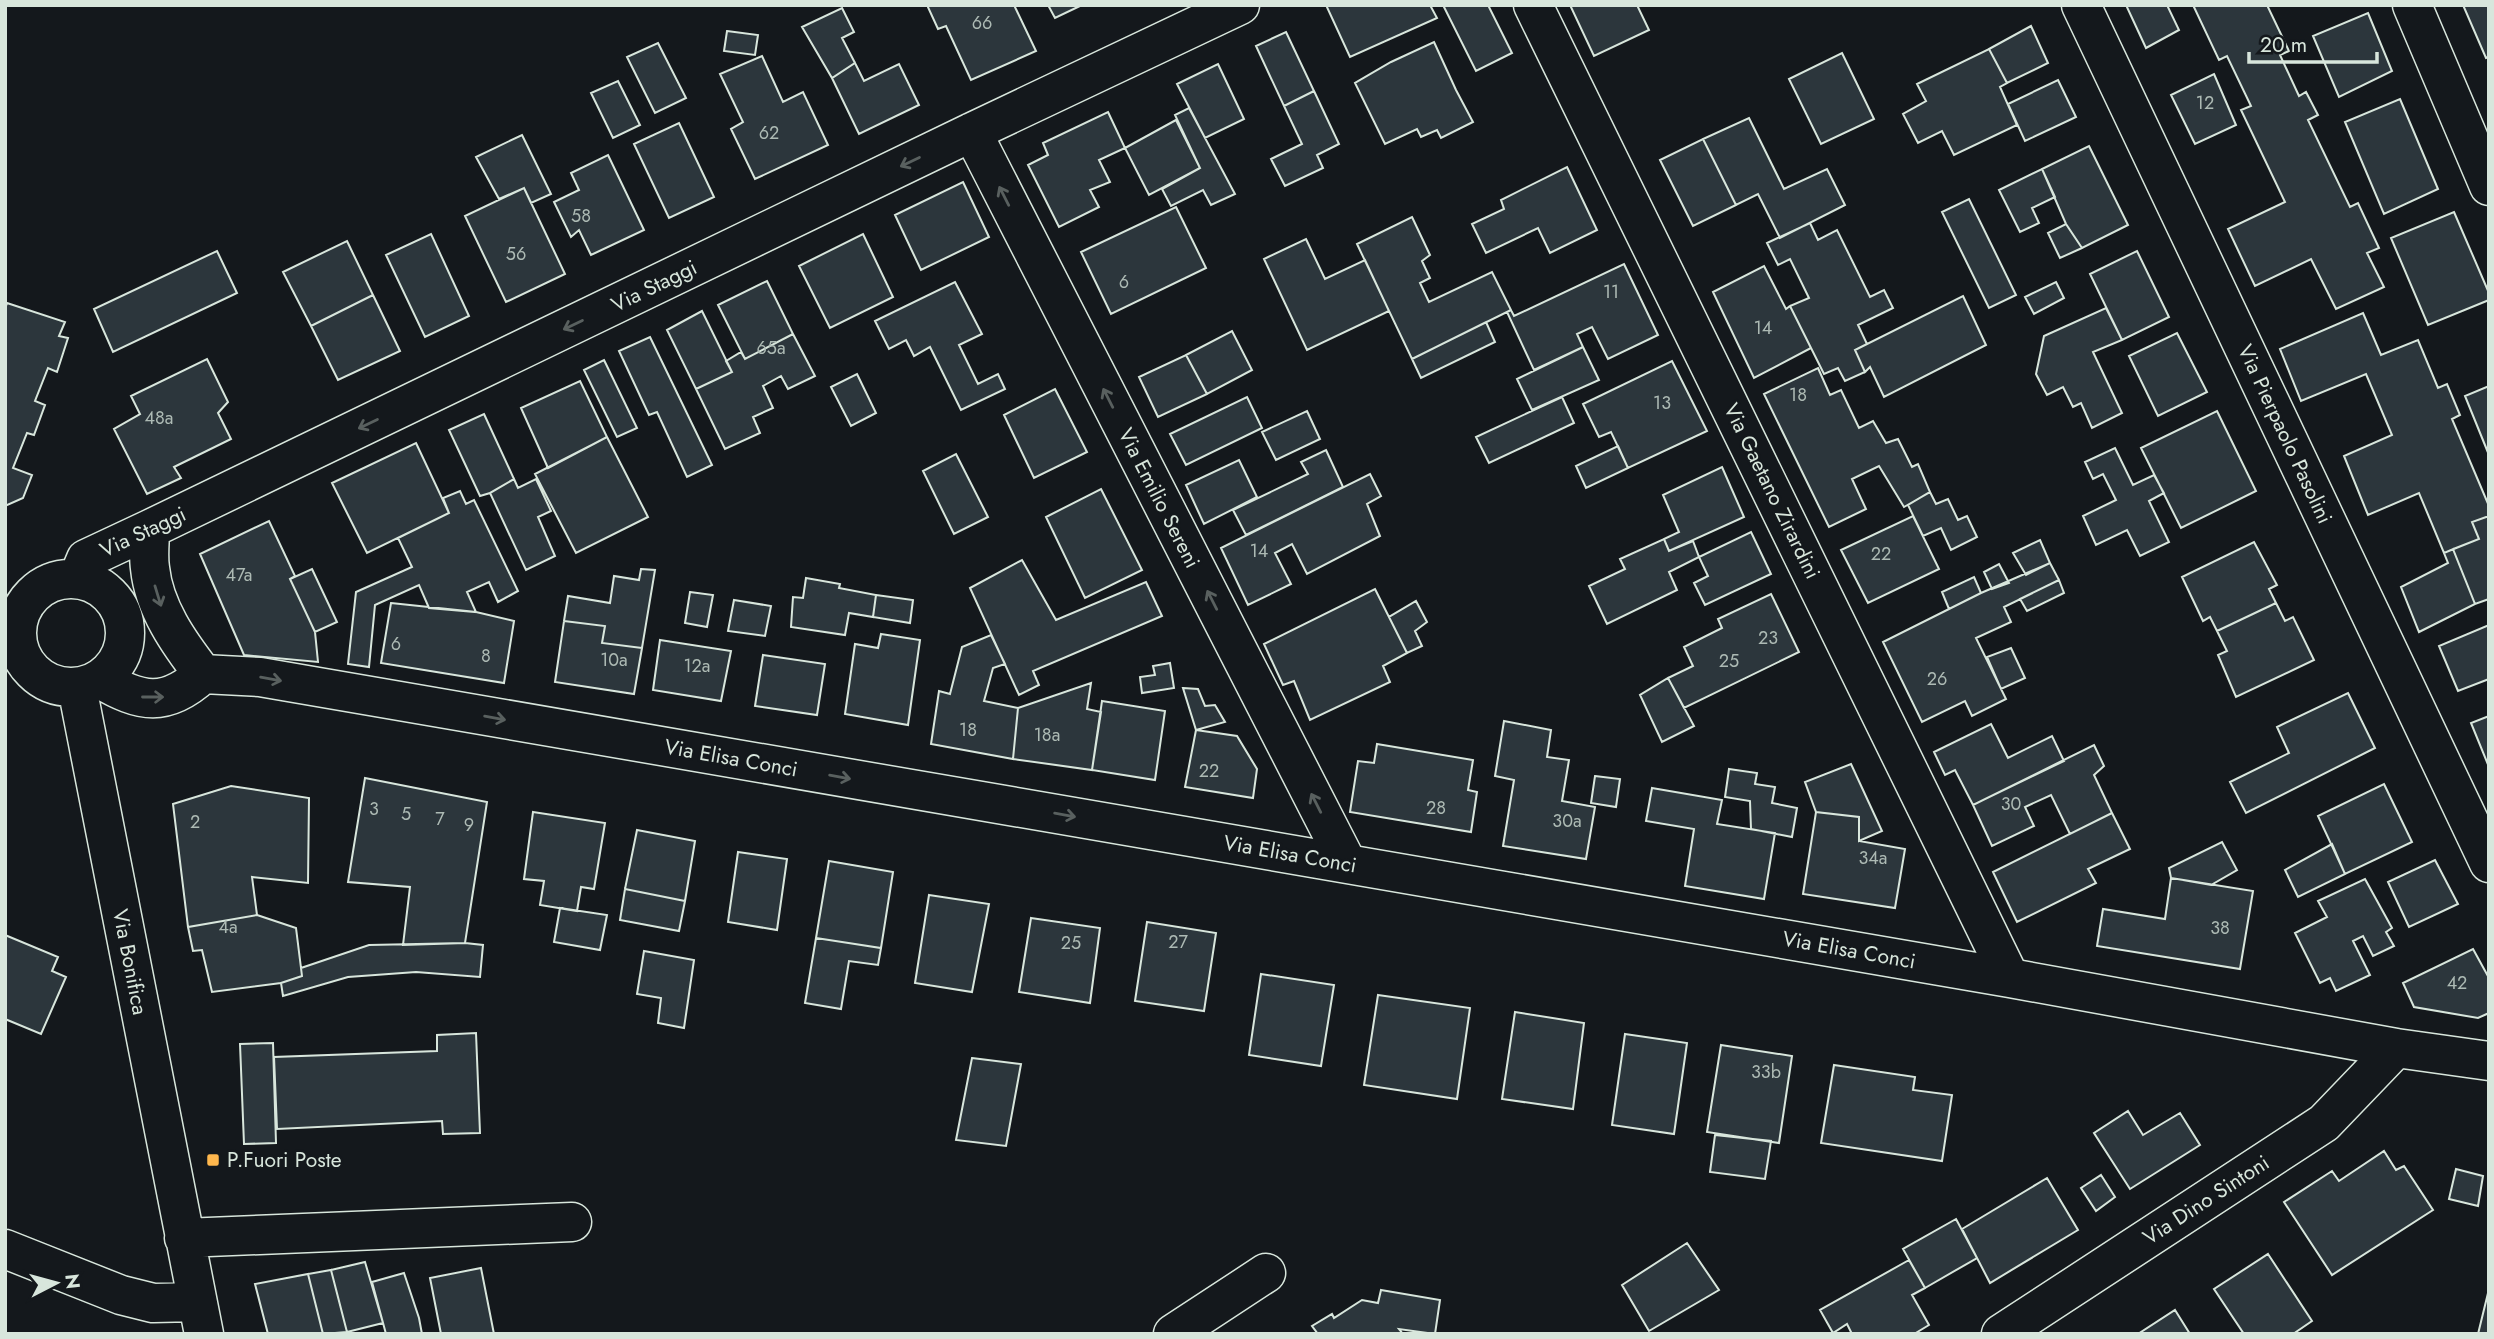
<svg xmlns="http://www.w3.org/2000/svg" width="2494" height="1339" viewBox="0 0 2494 1339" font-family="Jost,sans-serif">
	<rect width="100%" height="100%" fill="#14181c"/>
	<path fill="#2c363c" stroke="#d8e6dc" stroke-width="2" d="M927,5H1014L1036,51L971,80L946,26L938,29Z
		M1048,5H1082L1055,18Z
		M1326,5H1430L1437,18L1350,57Z
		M1443,5H1488L1512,53L1476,71Z
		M1570,5H1637L1649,30L1594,56Z
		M2126,5H2167L2179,30L2146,48Z
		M2193,5H2267L2289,51L2280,55L2299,96L2306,92L2318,115L2308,120L2350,207L2358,203L2379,248L2367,253L2384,287L2336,309L2311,259L2255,286L2228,229L2285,202L2241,110L2251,106L2227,56L2219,60Z
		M2463,5H2489V57L2486,58Z
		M842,8L854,32L842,38L855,63L832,78L802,27Z
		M2368,13L2392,71L2339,97L2313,36Z
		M2031,26L2048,63L2007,83L1989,49Z
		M727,31L758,35L755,55L724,51Z
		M1286,32L1314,91L1284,106L1256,46Z
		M1434,42L1456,90L1473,122L1441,138L1437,130L1421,137L1417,129L1385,144L1355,83L1391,62Z
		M658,43L686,98L655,113L627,57Z
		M1989,49L2007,83L2000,87L2017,125L1954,155L1942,131L1918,143L1903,114L1926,101L1917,84Z
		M1842,53L1874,119L1821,144L1789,79Z
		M762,56L783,102L803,92L828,145L755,179L731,129L743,122L720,74Z
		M855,63L864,81L899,64L919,105L859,134L832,78Z
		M1218,64L1244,119L1205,138L1177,84Z
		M2214,74L2236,125L2195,144L2171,95Z
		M2058,80L2076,117L2025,141L2008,104Z
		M618,81L640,125L613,138L591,93Z
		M1314,91L1339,144L1317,155L1323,168L1285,186L1271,159L1302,144L1284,106Z
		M2400,99L2438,189L2384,214L2345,122Z
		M1189,108L1235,194L1211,205L1203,190L1171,206L1162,189L1200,168L1175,115Z
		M1108,112L1125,148L1099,160L1110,182L1090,190L1099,207L1059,227L1028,165L1048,155L1043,143Z
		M1749,118L1784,189L1827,169L1845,205L1780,238L1758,194L1736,205L1703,139Z
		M1176,120L1200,168L1149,195L1125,148Z
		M679,123L714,197L669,218L634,144Z
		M522,135L551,194L531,203L524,188L499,199L476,157Z
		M1703,139L1736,205L1693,226L1660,160Z
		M2089,146L2128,225L2082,248L2066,224L2042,169Z
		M608,155L644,230L591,255L579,230L571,237L554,202L579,190L571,173Z
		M1567,167L1597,230L1550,253L1538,228L1486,253L1472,224L1504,209L1501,200Z
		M2042,169L2055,197L2032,208L2039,223L2020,232L1999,190Z
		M963,182L989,237L921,270L895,215Z
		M524,188L565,274L506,302L465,216Z
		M1969,199L2016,295L1989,308L1942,212Z
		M1176,207L1206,268L1111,314L1081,252Z
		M2454,212L2489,293V300L2428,325L2391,238Z
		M1412,217L1430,255L1422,261L1430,278L1420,283L1429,302L1492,272L1511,310L1412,359L1357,244Z
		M1810,223L1818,240L1837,230L1870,297L1884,290L1893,308L1858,325L1867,344L1855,350L1865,372L1845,381L1838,368L1824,374L1790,306L1809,298L1790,259L1778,265L1767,243Z
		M2066,224L2082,248L2060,258L2048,233Z
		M431,234L469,316L425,337L386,255Z
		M863,234L893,297L830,328L799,266Z
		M1306,239L1325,279L1365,260L1389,311L1307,350L1264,259Z
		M347,241L373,295L311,326L283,272Z
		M217,251L237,293L113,352L94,309Z
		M2137,251L2169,317L2122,340L2090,274Z
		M1624,264L1658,335L1608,359L1592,327L1577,334L1583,347L1534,370L1507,312L1511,310L1514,316Z
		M1764,266L1786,309L1790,306L1811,348L1754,378L1713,292Z
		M767,281L793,334L745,359L718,305Z
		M955,282L982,334L959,345L978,384L998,374L1005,389L961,410L930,347L914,356L906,340L889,349L875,321Z
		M2056,282L2064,298L2034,314L2025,297Z
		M373,295L400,351L338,380L311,326Z
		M1963,296L1986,345L1884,397L1870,367L1865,372L1855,350Z
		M7,303L65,322L59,336L68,338L57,372L48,368L35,401L45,405L34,435L27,433L13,468L32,475L23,498L5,506V309Z
		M2106,308L2122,340L2093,352L2122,413L2092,428L2081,403L2073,407L2063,387L2047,395L2036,374L2044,336Z
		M702,311L732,372L696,389L667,330Z
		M2363,313L2381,355L2418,340L2438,388L2447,384L2460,415L2452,419L2489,506V516L2472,522L2479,539L2444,553L2419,493L2368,515L2344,456L2392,435L2366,374L2301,401L2280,349Z
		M1486,322L1495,342L1421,378L1412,359Z
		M1232,331L1252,370L1207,394L1186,355Z
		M2177,333L2207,392L2158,416L2129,356Z
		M793,334L815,376L788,389L781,376L763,386L773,408L753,417L760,433L725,449L696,389L732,372L726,361L741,352L745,359Z
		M650,337L712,465L687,477L657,412L649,415L619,351Z
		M1583,347L1599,380L1532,410L1517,379Z
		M1186,355L1207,394L1158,417L1139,377Z
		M207,359L228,402L218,413L231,439L174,467L181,478L147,494L114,429L140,414L131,396Z
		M604,360L637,428L617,437L584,370Z
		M1672,361L1707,431L1628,468L1611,432L1599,437L1583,404Z
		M1818,368L1830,395L1841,390L1859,428L1873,421L1886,443L1898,439L1912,467L1918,464L1930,492L1904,507L1879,466L1852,479L1866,509L1829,527L1764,394Z
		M857,374L876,413L851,426L831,387Z
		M580,381L607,437L548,468L521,408Z
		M2489,386V455L2465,396Z
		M1055,389L1087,452L1034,478L1004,415Z
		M1247,397L1262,428L1186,465L1170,434Z
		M1562,397L1574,423L1489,463L1476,437Z
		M1307,411L1320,439L1276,460L1262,432Z
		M2217,411L2256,491L2181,528L2141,448Z
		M484,414L514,479L490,493L480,496L449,430Z
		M607,437L648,517L576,553L535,474Z
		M416,443L449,513L367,553L332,483Z
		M1618,446L1628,468L1586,488L1576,466Z
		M2115,448L2133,485L2154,475L2164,493L2149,501L2169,542L2140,556L2127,530L2096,545L2083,516L2116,500L2103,474L2093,479L2085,462Z
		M1326,450L1343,487L1246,535L1233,510L1308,474L1301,462Z
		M956,454L988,517L954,534L923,471Z
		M1239,460L1257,497L1204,524L1186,485Z
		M1722,467L1744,517L1669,551L1664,539L1679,532L1663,495Z
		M1370,474L1381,496L1367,504L1380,536L1307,574L1292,544L1275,553L1291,584L1248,605L1221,548Z
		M514,479L518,488L536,479L551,511L538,517L555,556L526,570L490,493Z
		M1101,489L1142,570L1085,598L1046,517Z
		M460,491L466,504L474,500L518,591L498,602L489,582L467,592L476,612L429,608L419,585L375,605L369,667L348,664L356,592L412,567L398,538L449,513L443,498Z
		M1930,492L1936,504L1948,499L1958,520L1967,516L1977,537L1951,550L1941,528L1923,536L1908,505Z
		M1913,516L1939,569L1868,603L1841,550Z
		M2489,516V599L2475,604L2453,549L2479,539L2472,522Z
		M269,521L295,576L290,579L315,632L318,662L244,655L200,554Z
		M1751,532L1771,574L1705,605L1694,583L1708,576L1699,557Z
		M1664,539L1669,551L1693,541L1699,557L1669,572L1677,590L1607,624L1589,586L1625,569L1620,559Z
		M2040,540L2050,563L2026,575L2013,553Z
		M2254,542L2277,585L2269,589L2276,603L2217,631L2210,617L2203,621L2182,577Z
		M2453,549L2475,604L2419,632L2401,587L2448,563L2444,553Z
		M1022,560L1056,620L1146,582L1162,616L1033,671L1039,685L1019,695L970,588Z
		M2050,563L2059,580L2004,607L2011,622L1976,638L2006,699L1972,716L1965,701L1922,722L1883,642L1981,593Z
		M1999,564L2009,583L1992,589L1984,572Z
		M312,569L337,622L315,632L290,579Z
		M641,569L655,570L642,648L602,643L605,626L564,621L568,596L610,603L614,576L639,580Z
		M1974,577L1981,593L1949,609L1942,592Z
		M806,578L840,584L839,588L876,595L873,617L849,613L845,635L791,627L793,597L803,598Z
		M2059,580L2064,593L2027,611L2020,599Z
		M1375,589L1407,653L1383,666L1390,682L1310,720L1294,681L1283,685L1264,644Z
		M690,592L713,595L707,627L685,623Z
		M1771,594L1799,652L1684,708L1668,678L1693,666L1684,647L1722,628L1718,619Z
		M876,595L913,600L910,623L873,617Z
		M734,600L771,606L765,636L728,631Z
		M1416,601L1427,622L1415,631L1422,646L1407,653L1389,617Z
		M391,603L476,612L514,621L504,683L381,663Z
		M2276,603L2285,621L2293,617L2314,660L2236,697L2218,655L2227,651L2217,631Z
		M564,621L605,626L602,643L642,648L634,694L555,682Z
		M2489,625V679L2458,691L2439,646Z
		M881,634L920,640L908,725L845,714L855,644L878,648Z
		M991,635L1005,664L993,668L984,701L1018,708L1013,759L931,744L939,691L950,694L962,647Z
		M660,640L731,651L721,701L653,690Z
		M2011,648L2025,678L2001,689L1987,657Z
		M763,655L825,664L817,715L755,706Z
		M1170,663L1174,688L1142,693L1140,677L1155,675L1153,666Z
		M1668,678L1694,726L1662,742L1640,695Z
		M1091,683L1087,709L1101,712L1092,770L1013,759L1018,708Z
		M1183,688L1198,689L1205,706L1215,705L1225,722L1196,730Z
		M2348,693L2375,748L2246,813L2230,782L2289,753L2277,727Z
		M1102,701L1165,711L1155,780L1092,770Z
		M2489,716V767L2471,723Z
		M1504,721L1551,730L1547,757L1569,760L1562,801L1595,807L1586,859L1503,846L1514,780L1495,776Z
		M1991,724L2008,758L2052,736L2064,761L1973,805L1955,770L1945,775L1934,752Z
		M1196,730L1237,736L1257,769L1253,798L1185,787Z
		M1377,744L1473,760L1468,790L1477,792L1471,832L1350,812L1358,761L1374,763Z
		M2094,745L2104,766L2094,775L2112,813L2070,834L2051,795L2025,807L2034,826L1992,846L1973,805Z
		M1851,764L1882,831L1859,841V817L1816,812L1805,782Z
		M1729,769L1757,773L1755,784L1775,787L1772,803L1797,808L1792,837L1751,829L1750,801L1725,797Z
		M1595,776L1620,779L1616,807L1591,803Z
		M365,778L487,802L465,943L403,945L410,887L348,882Z
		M2384,784L2412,842L2345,874L2318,816Z
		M231,786L309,798L308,883L252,877L257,915L188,927L173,804Z
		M1652,788L1722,800L1717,824L1775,833L1764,899L1685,886L1694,829L1646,821Z
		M533,812L605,823L594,889L581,887L577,911L540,905L544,881L524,879Z
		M1816,812L1859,817V841L1905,849L1895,908L1803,894Z
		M2112,813L2130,849L2088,869L2096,883L2017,922L1993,872Z
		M637,830L695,841L685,901L625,889Z
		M2222,842L2237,870L2211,885L2171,878L2169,868Z
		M2332,844L2345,874L2298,897L2285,870Z
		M738,852L787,859L777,930L728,922Z
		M2435,860L2458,904L2409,927L2388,882Z
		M829,861L893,872L881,948L816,938Z
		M2171,878L2253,891L2240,969L2097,946L2103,909L2165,919Z
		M2365,879L2392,928L2386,932L2394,946L2373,956L2363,936L2353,941L2370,975L2336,991L2330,978L2320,983L2295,933L2327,917L2318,901Z
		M625,889L685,901L679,931L620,920Z
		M929,895L989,904L972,992L915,983Z
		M560,908L607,915L600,950L554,942Z
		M257,915L296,928L302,976L281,983L212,992L202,950L193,951L188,927Z
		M1031,918L1100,928L1090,1003L1019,992Z
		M1147,922L1216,933L1204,1011L1135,1001Z
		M5,935L58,957L52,971L66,977L41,1034L5,1019Z
		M816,938L881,948L878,965L849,961L841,1009L805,1003Z
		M465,943L483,945L480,977L416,972L348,977L283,996L281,983L302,976L301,968L369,945Z
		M2473,949L2489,978V1013L2478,1018L2414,1007L2403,983Z
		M644,951L694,960L684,1028L658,1023L661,998L637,994Z
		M1261,974L1334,985L1321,1066L1249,1055Z
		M1378,995L1470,1008L1457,1099L1364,1085Z
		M1515,1012L1584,1023L1573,1109L1502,1099Z
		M476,1033L480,1133L443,1134L442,1121L277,1129L274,1057L437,1051V1035Z
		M1625,1034L1687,1043L1674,1134L1612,1125Z
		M273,1043L276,1143L244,1144L240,1044Z
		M1721,1045L1792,1056L1779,1143L1707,1132Z
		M972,1058L1021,1064L1006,1146L956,1140Z
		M1834,1065L1915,1077L1913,1090L1952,1095L1942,1161L1821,1143Z
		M2128,1111L2143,1135L2180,1113L2200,1145L2130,1189L2094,1133Z
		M1715,1135L1771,1141L1765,1179L1710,1172Z
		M2384,1151L2396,1170L2404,1166L2433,1210L2332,1275L2284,1202L2332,1171L2339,1181Z
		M2456,1169L2483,1176L2478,1206L2449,1199Z
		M2101,1175L2115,1197L2096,1211L2081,1188Z
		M2047,1178L2078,1230L1990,1283L1962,1229Z
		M1956,1219L1977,1258L1925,1288L1903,1249Z
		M1687,1243L1719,1290L1649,1331L1622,1285Z
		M2268,1254L2312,1321L2293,1334H2244L2214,1289Z
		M1909,1260L1925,1288L1912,1295L1929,1325L1914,1334H1852L1847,1324L1833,1333L1820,1310Z
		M365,1262L383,1323L347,1332L331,1270Z
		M481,1268L494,1334H441L430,1278Z
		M331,1270L347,1332L323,1334L308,1274Z
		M404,1273L419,1318L422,1334H386L372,1282Z
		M308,1274L323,1334H268L255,1284Z
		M2489,1289V1334H2478Z
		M1381,1290L1440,1300L1435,1334L1399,1329L1403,1334H1318L1312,1326L1332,1314L1334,1318L1362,1300L1378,1303Z
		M2175,1310L2190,1334H2138Z"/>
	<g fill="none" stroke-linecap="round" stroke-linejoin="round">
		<g stroke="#d8e6dc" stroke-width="41">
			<path id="minor" d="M1533,5L2010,978
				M2081,5L2489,863
				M2412,5L2489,186
				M972,132L1347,863
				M150,529C150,542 148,555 150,568C154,608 179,643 203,674
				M78,578L86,559L150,529L972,132L1240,5
				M17 633a54 54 0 1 1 108 0a54 54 0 1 1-108 0Z
				M100,679C141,703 166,708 203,674L260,677L2010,978L2396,1048L2489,1061
				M77,687L204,1334
				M184,1238L572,1222
				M5,1249L121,1295L153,1303L197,1302
				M1173,1334L1266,1273
				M2001,1334L2324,1123L2396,1048"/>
		</g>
		<use href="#minor" stroke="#14181c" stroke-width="38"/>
	</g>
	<defs><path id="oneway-shaft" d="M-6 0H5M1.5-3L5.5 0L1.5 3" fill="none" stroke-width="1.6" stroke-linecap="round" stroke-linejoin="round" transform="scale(1.75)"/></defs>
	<g stroke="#59605f">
		<use href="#oneway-shaft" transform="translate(910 162) rotate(154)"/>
		<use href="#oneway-shaft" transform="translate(1004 196) rotate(-117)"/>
		<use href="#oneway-shaft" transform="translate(573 325) rotate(154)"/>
		<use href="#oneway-shaft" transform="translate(1108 398) rotate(-117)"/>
		<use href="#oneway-shaft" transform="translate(368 424) rotate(154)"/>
		<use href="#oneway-shaft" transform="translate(158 596) rotate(73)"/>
		<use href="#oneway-shaft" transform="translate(1212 600) rotate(-117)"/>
		<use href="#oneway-shaft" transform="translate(271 679) rotate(10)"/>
		<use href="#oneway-shaft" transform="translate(153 697)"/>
		<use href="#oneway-shaft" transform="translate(495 718) rotate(10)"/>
		<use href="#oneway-shaft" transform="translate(840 777) rotate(10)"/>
		<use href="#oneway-shaft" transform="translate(1316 803) rotate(-117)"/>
		<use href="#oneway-shaft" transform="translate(1065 815) rotate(10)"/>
	</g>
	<rect fill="#ffb74d" stroke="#14181c" stroke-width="2.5" x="206" y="1153" width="14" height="14" rx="3.5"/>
	<g text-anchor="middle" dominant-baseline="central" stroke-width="5" stroke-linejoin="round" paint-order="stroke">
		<g font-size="18" fill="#adbab4">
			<text x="982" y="23">66</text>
			<text x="2205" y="103">12</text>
			<text x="769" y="133">62</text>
			<text x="581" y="216">58</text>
			<text x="516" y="254">56</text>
			<text x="1124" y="282">6</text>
			<text x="1611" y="292">11</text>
			<text x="1763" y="328">14</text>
			<text x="771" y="348">65a</text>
			<text x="1798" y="395">18</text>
			<text x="1662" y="403">13</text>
			<text x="159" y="418">48a</text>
			<text x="1259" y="551">14</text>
			<text x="1881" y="554">22</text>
			<text x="239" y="575">47a</text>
			<text x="1768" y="638">23</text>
			<text x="396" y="644">6</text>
			<text x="486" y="656">8</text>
			<text x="614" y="660">10a</text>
			<text x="1729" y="661">25</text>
			<text x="697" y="666">12a</text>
			<text x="1937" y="679">26</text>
			<text x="968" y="730">18</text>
			<text x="1047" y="735">18a</text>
			<text x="1209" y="771">22</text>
			<text x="2011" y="804">30</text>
			<text x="1436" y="808">28</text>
			<text x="374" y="809">3</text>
			<text x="406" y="814">5</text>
			<text x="440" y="819">7</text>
			<text x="1567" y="821">30a</text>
			<text x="195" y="822">2</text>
			<text x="469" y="825">9</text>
			<text x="1873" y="858">34a</text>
			<text x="228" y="927">4a</text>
			<text x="2220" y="928">38</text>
			<text x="1178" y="942">27</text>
			<text x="1071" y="943">25</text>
			<text x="2457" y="983">42</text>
			<text x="1766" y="1072">33b</text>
		</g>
		<g font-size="21" fill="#d8e6dc" stroke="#14181c">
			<text transform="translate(654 286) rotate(-26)">Via Staggi</text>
			<text transform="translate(2285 434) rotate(65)">Via Pierpaolo Pasolini</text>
			<text transform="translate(1772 491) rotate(64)">Via Gaetano Zirardini</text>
			<text transform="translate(1159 498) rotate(63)">Via Emilio Sereni</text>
			<text transform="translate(143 532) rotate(-25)">Via Staggi</text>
			<text transform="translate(731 758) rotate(10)">Via Elisa Conci</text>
			<text transform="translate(1290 854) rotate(10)">Via Elisa Conci</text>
			<text transform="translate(1849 950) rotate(10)">Via Elisa Conci</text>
			<text transform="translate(130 962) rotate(79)">Via Bonifica</text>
			<text transform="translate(2206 1200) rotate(-33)">Via Dino Sintoni</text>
		</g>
		<g font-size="21" fill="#d8e6dc" stroke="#14181c" text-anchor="start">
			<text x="227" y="1160">P.Fuori Poste</text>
		</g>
	</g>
	<rect width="2494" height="1339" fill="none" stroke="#d8e6dc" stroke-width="14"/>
	<g transform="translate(56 1283) rotate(84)" stroke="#14181c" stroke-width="5" paint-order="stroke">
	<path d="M0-5L12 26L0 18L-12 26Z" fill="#d8e6dc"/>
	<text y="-10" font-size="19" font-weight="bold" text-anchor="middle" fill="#d8e6dc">N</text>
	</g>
	<path d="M2249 52v10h128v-10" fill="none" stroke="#d8e6dc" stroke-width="3.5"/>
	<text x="2260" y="52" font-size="21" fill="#d8e6dc" stroke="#14181c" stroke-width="5" paint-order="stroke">20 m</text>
</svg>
